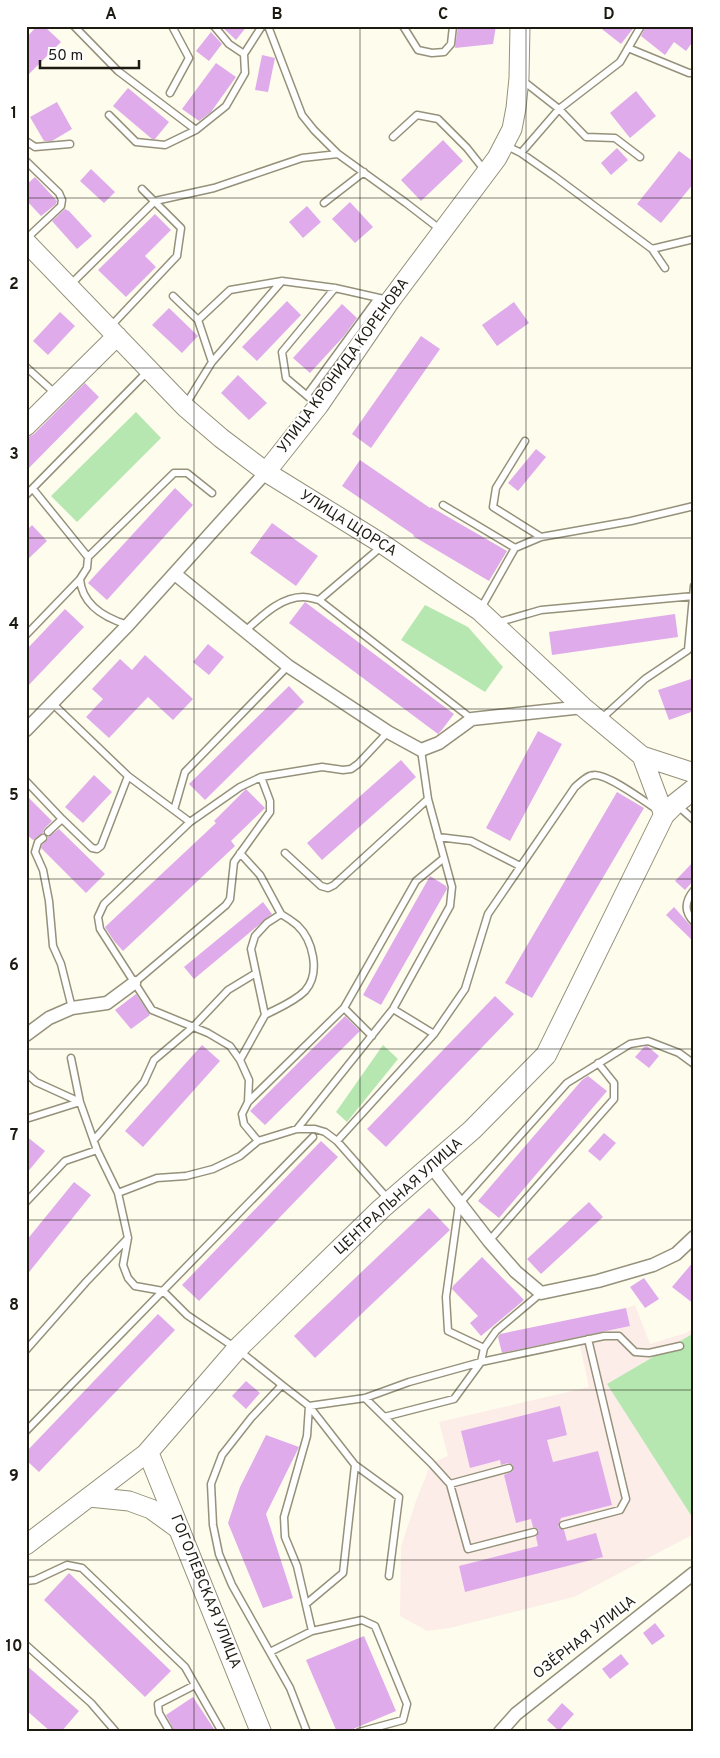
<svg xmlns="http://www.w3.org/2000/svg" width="720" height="1758" viewBox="0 0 720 1758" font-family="Overpass,sans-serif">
	<rect width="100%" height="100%" fill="#fefced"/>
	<path fill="#fdede9" d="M635,1305L650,1344L686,1333L694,1328V1534L574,1597L450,1628L427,1631L400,1616L401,1546L416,1501L431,1463L448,1456L439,1422L589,1387L578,1337L630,1326L626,1308Z"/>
	<path fill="#b6e7b1" d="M136,412L161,438L77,522L51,496Z
		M425,605L468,627L503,667L485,692L401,640Z
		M383,1045L398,1059L347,1122L336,1112Z
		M694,1333V1520L607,1384Z"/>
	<path fill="#dfabeb" d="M37,26H44L61,42L26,77V38Z
		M221,26H247L236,40Z
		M458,26H496L493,44L455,48Z
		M598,26H635L621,44Z
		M646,26H694V40L686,51L674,42L665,55L641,36Z
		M211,32L222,44L209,61L196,51Z
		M262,55L275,58L268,92L255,90Z
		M216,63L236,77L211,112L199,121L182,109Z
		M128,88L169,122L155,139H152L113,106Z
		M636,91L656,116L630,138L610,113Z
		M57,102L72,129L52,141H44L30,117Z
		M443,140L463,161L421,201L401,180Z
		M617,148L628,160L611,175L601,163Z
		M679,151L694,162V183L661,223L637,204Z
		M91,169L115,192L104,203L80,181Z
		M35,177L57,201L56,204L41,216L26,200V185Z
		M350,202L373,227L355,243L332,219Z
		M307,206L321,222L303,238L289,222Z
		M65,209L69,211L92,236L77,249L52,221Z
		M155,214L171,230L145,256L156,267L126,297L98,270Z
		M287,301L301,315L257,361L242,347Z
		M514,302L529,323L497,346L482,325Z
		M342,304L357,318L344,336L310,373L293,358Z
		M169,308L198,336L182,353L152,325Z
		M60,312L75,326L48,355L33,341Z
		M421,336L440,349L371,448L352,434Z
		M238,375L267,403L249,420L221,393Z
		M85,383L99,397L26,471V438L34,434Z
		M536,449L546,457L518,491L508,483Z
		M360,460L430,508L431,507L507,551L489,581L413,536L414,535L342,486Z
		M175,488L193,505L107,600L88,583Z
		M272,523L318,556L296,586L250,553Z
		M32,525L47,541L26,561V531Z
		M305,602L454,714L441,731L438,734L289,623Z
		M65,609L84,627L26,688V650Z
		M675,614L678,637L552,655L549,632Z
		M208,644L224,657L209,675L193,662Z
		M145,655L193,699L173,720L148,697L109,738L86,717L103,699L92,689L120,659L132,670Z
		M694,678V711L669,720L658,690Z
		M289,686L304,702L205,800L189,784Z
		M538,731L562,744L510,841L486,828Z
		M401,760L416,777L322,860L307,843Z
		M94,775L112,792L83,823L65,807Z
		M246,789L265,808L231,841L235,846L123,951L114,941L105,927L216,823L214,821Z
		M617,792L644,808L532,998L505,983Z
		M26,795L52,821L44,829L43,833L33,840L26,834Z
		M59,829L105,874L86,893L41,848L42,845L47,840L48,837Z
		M694,861V880L685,890L675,881Z
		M430,876L446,886L447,889L381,1005L363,995Z
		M263,902L272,914L194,979L184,967Z
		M674,907L690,925L694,927V942L666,915Z
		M136,994L150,1015L131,1029L115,1010Z
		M495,996L514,1014L386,1147L367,1129Z
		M345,1016L360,1031L265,1125L250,1111Z
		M202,1045L220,1061L143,1147L125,1131Z
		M647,1046L659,1056L649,1068L635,1057L644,1047Z
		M588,1076L607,1091L499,1218L478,1201L582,1080Z
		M604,1133L616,1143L600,1161L588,1151Z
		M26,1136L45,1151L26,1174Z
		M321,1141L338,1157L199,1301L182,1285Z
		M74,1182L91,1195L26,1276V1241Z
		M589,1202L603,1217L541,1274L527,1259Z
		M429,1208L450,1230L315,1358L294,1336Z
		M482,1257L524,1300L481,1336L470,1323L478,1316L452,1289L453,1286Z
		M694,1261V1304L672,1287Z
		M644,1278L659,1299L645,1308L630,1287Z
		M626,1308L630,1326L502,1353L498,1337L500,1334Z
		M158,1314L175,1330L39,1472L26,1460V1452Z
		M246,1381L260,1393L246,1409L232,1396Z
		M560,1406L567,1435L547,1440L553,1462L598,1451L612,1505L561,1518L558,1527L564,1530L567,1541L596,1533L603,1557L465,1592L459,1566L538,1546L536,1537L539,1531L537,1528L533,1527L531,1519L516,1523L504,1475L513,1471V1465L508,1463L501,1465L500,1460L470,1468L461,1431Z
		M266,1435L299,1447L266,1514L293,1598L263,1608L228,1523L240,1487Z
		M69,1573L171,1671L145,1697L44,1600Z
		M655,1623L665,1636L652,1645L643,1633Z
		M364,1636L396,1711L346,1732H337L306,1660Z
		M621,1654L629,1664L610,1679L602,1669Z
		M26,1665L79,1711L61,1732H51L26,1710Z
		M193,1697L216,1732H175L166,1715Z
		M562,1703L574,1714L559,1731L547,1720Z"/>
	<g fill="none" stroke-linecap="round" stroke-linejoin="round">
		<g stroke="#95917a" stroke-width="9">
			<path id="lane" d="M74,26L118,71L196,130
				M214,26L229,44L244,54
				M268,26L302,115L314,130L338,154L406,203L441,230
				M403,26L418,50L432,53L444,52L451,44L453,26
				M628,48L689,73H694
				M522,80L559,109L586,137L615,138L640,157
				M170,93L189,58L172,26
				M109,115L136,142L165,145L196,130L226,106L245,73L244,54L262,26
				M393,137L417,115L438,119L467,148L482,167L487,170
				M26,141L35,147L70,144
				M505,145L521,153L554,176L652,249L665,268
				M521,153L559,109L620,62L641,26
				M26,161L59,193L62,200L61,206L26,239
				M324,203L364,172
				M652,249L694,239
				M70,285L155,201L214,188L302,158L338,154
				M173,296L198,320L212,362L186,404
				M198,320L230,290L282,281L335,288L388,300
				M110,327L177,256L181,228L142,189
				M212,362L282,281
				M26,367L57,395
				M307,395L378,298
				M318,405L286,378L282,352L335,288
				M525,441L496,488L493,507L541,537
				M33,489L88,557L87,568L80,579C82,605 105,618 128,625
				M26,495L148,371
				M443,505L515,548
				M88,557L174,473H187L212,493
				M319,600L381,547
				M480,610L515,548L541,537L631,521L694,506
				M496,623L541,610L694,596
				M245,631C261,617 280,597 303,597C309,597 314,599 319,600L472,719
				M26,635L80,579
				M52,703L128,776L190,822
				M601,719L645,679L688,650L694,586
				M26,781L62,819L92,848L97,849L101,846L128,776
				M678,806L694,820
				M174,810L185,772L288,666
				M48,832L62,819
				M438,837L471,841L520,866
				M43,838L38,842L35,852L43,870L49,901L53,946L61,964L72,1008
				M240,853L260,875L281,914L267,923L255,936L251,949L265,1015L240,1060
				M285,853L321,886L328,888L334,885L428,799L421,750
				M694,890C685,901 683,911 694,922
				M134,983L226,905L230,899L234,862L270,812V801L261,777
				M344,1008L372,1036
				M393,1009L434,1034
				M265,1015C278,1008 294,1002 305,991C321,973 313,940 297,925C292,921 286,917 281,914
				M71,1058L80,1102L97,1150L118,1193L128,1238L123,1265L128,1278L135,1286L163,1291L187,1315L237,1349L282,1385L251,1418L222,1455L211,1484L213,1525L219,1554L232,1585L290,1688L307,1732
				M26,1073L36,1082L80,1102
				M248,1102L344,1008L416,881L444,858
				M26,1119L80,1102
				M297,1129L393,1009L450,906L452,887L428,799
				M94,1140L144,1082L154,1060L193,1027L228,990L256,973
				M258,1141L244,1124L242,1114L248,1102L249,1080L240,1060L230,1046L208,1033L152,1010L100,929L98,917L104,904L190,822L240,787L261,777L322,767L343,770L351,769L358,764L388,732
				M337,1141L434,1034L465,989L488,914L575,787C580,783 587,775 594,775C608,774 644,801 656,809
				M118,1193L157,1178L186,1176L213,1169L240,1156L258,1141L297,1129H315L325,1132L337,1141L388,1199
				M26,1202L65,1161L97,1150
				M489,1241L614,1099V1083L598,1063
				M484,1348L448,1331L446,1297L459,1204L567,1083L630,1044L648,1041L679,1053L694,1064
				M26,1350L86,1282L128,1238
				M282,1385L309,1406L365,1398L409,1382L481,1362L604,1336H619L635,1352L649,1353L680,1346
				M365,1398L431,1463L450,1484L509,1468
				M309,1406L307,1436L284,1517L285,1537L297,1566L312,1631
				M384,1417L454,1399L481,1362L484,1348L496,1331L541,1293
				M26,1431L313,1137
				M355,1465L399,1497L389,1576
				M450,1484L468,1549L534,1532
				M563,1525L620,1510L626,1499L588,1339
				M26,1581L35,1580L67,1565L82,1568L185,1667L222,1732
				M306,1604L343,1573L355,1465L309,1406
				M26,1645L91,1703L116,1732
				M270,1652L312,1631L362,1620L375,1626L407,1704L403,1720L359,1732
				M170,1732L159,1713L158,1704L195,1685"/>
		</g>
		<g stroke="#95917a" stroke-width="15">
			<path id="street" d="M175,574L288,666L388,732L421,750L439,743L472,719L583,707
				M26,730L128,625L266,472
				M26,1035L49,1018L72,1008L107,1003L134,983
				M431,1166L489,1241L516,1272L541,1293L598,1281L653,1265L676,1254L694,1237
				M500,1732L516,1714L694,1573"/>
		</g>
		<g stroke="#95917a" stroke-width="21">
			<path id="secondary" d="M26,242L185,407L221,438L266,472L384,545L480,611L583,707L642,756L694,773
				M26,426L117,336
				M266,472L319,405L390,301L497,158L512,129L516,108L519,78L520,26
				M642,756L664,815
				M89,1497L129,1501L151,1509L180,1530
				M26,1545L148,1452"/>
		</g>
		<g stroke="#95917a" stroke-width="22">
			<path id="primary" d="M261,1732L148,1452L237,1349L381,1209L472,1130L546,1055L664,815L675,804L694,789"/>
		</g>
		<use href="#lane" stroke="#fff" stroke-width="6"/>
		<use href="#street" stroke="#fff" stroke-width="12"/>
		<use href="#secondary" stroke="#fff" stroke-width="19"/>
		<use href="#primary" stroke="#fff" stroke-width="20"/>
	</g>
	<path fill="none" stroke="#1c1a11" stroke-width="1" stroke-opacity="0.55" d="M194,26V1732M360,26V1732M526,26V1732M26,198H694M26,368H694M26,538H694M26,709H694M26,879H694M26,1049H694M26,1220H694M26,1390H694M26,1560H694"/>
	<g text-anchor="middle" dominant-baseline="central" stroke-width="4" stroke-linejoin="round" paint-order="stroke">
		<g font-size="15" fill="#1c1a11" stroke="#fff">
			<text transform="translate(344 366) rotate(-54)">УЛИЦА КРОНИДА КОРЕНОВА</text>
			<text transform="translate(348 524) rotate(32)">УЛИЦА ЩОРСА</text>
			<text transform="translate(399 1197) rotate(-42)">ЦЕНТРАЛЬНАЯ УЛИЦА</text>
			<text transform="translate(205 1592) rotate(68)">ГОГОЛЕВСКАЯ УЛИЦА</text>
			<text transform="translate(585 1638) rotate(-38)">ОЗЁРНАЯ УЛИЦА</text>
		</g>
	</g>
	<rect width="720" height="1758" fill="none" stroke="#ffffff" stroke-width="55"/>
	<path d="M40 60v8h99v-8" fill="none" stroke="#1c1a11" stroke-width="2.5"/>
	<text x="48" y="60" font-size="15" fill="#1c1a11" stroke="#ffffff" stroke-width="4" paint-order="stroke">50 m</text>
	<rect x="28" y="28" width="664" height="1702" fill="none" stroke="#1c1a11" stroke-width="2"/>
	<g font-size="16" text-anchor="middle" font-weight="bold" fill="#1c1a11">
		<text x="111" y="19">A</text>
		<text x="277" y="19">B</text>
		<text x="443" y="19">C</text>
		<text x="609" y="19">D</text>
		<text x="14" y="118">1</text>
		<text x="14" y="289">2</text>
		<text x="14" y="459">3</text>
		<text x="14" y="629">4</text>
		<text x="14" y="800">5</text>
		<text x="14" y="970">6</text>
		<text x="14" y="1140">7</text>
		<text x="14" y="1310">8</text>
		<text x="14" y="1481">9</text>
		<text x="14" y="1651">10</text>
	</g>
</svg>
